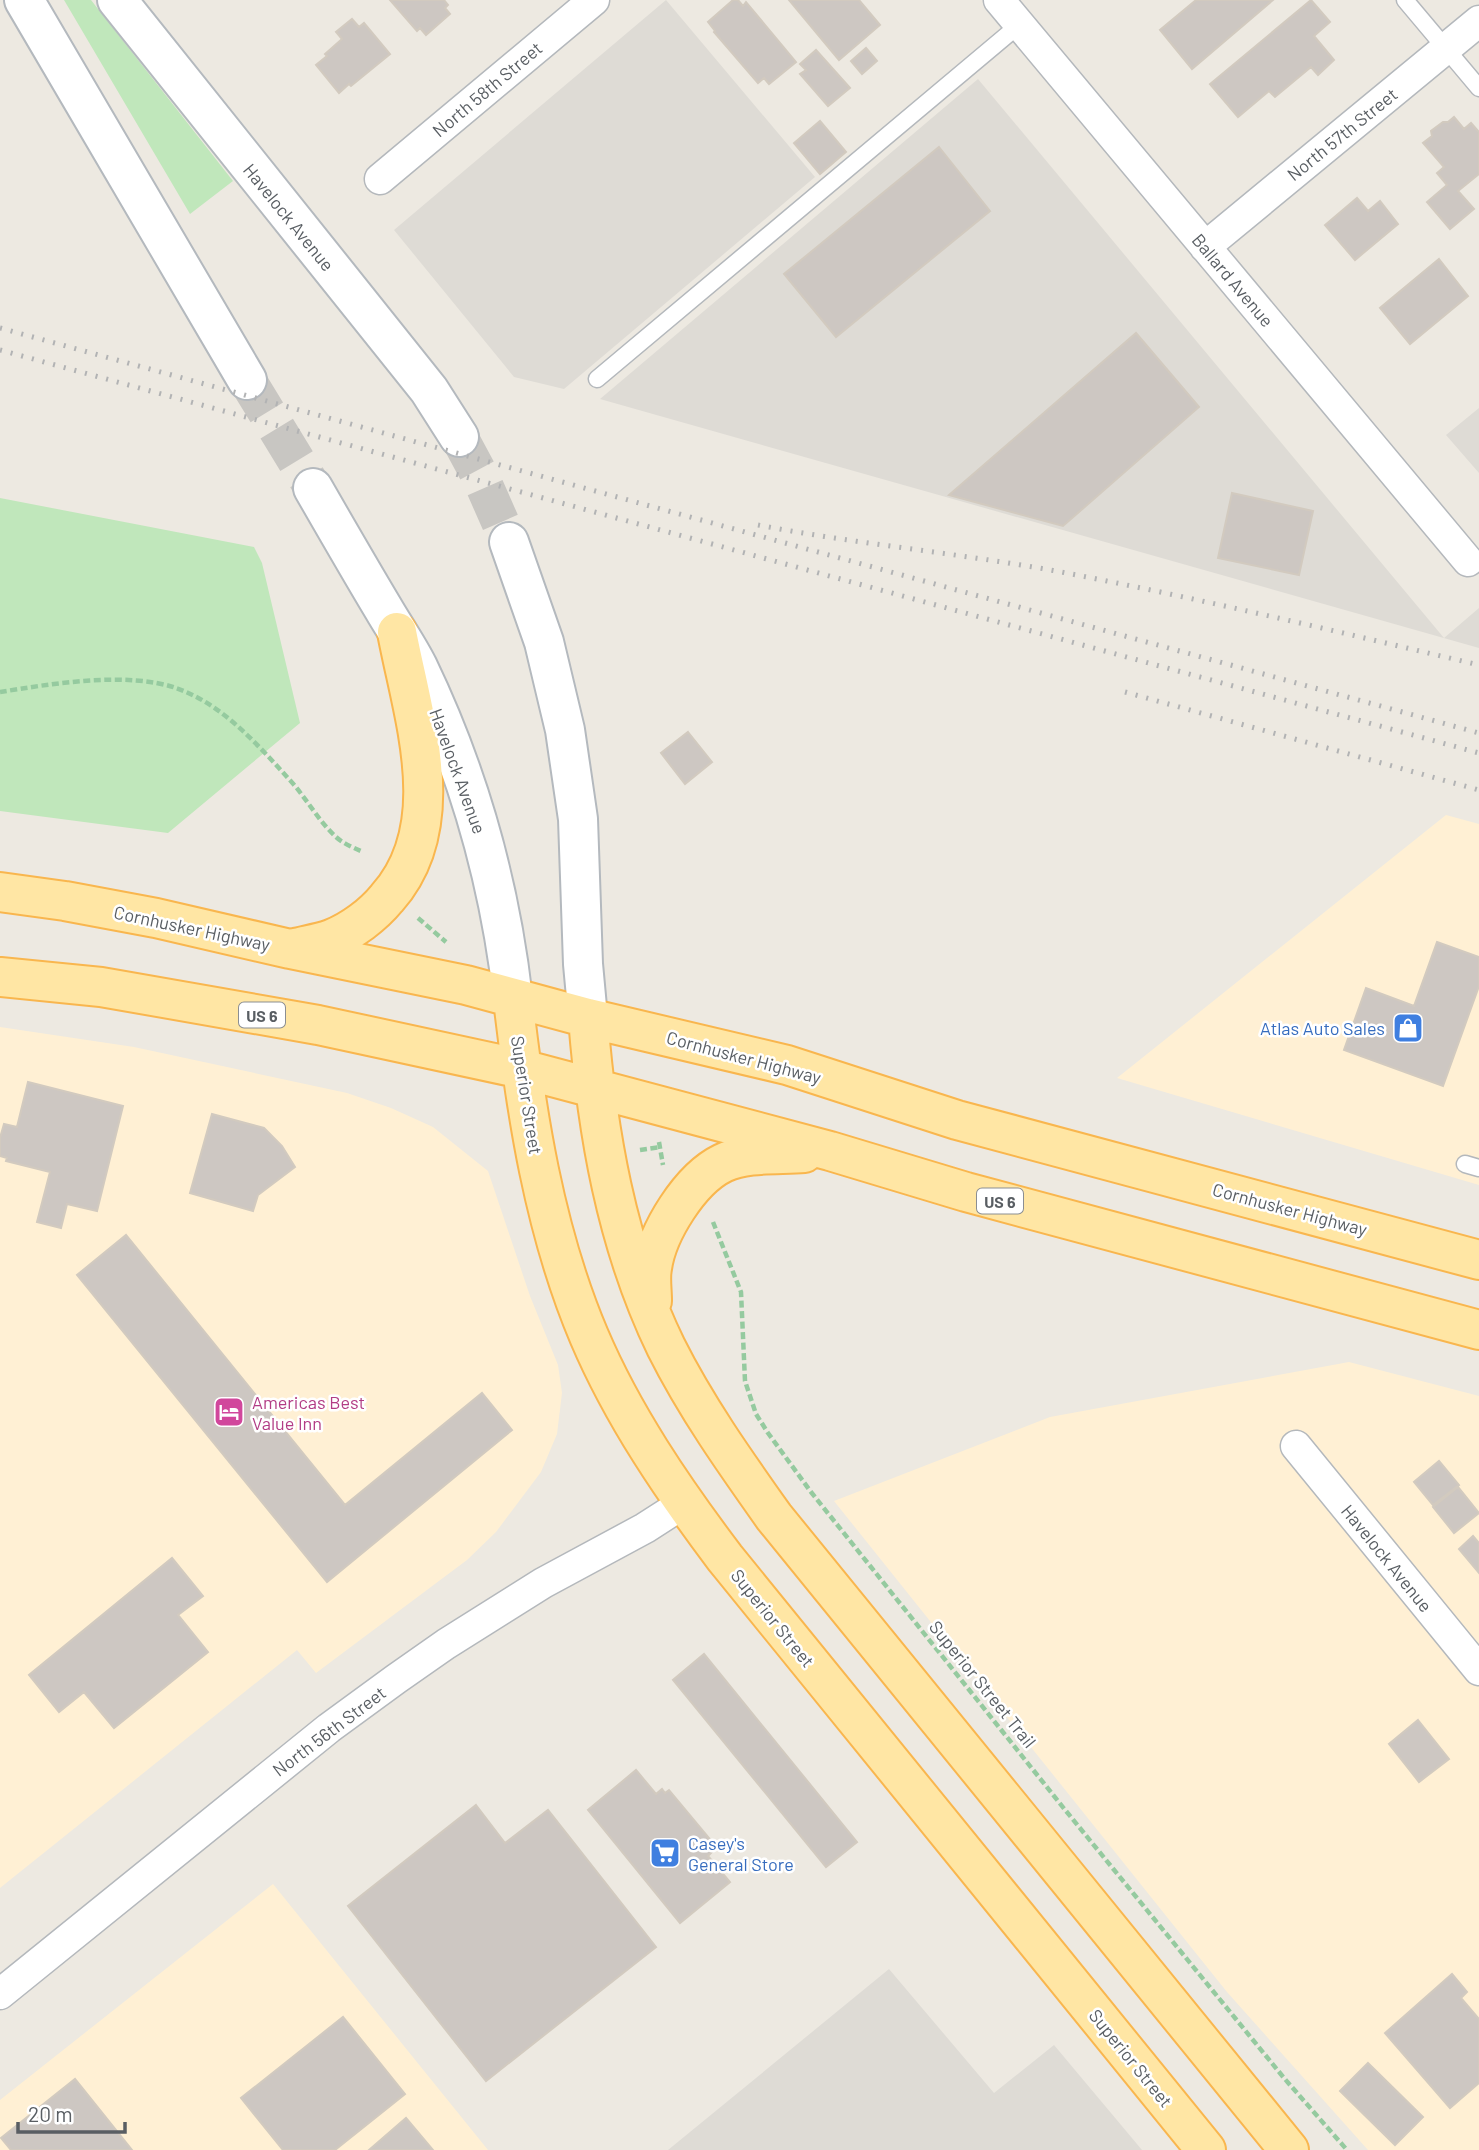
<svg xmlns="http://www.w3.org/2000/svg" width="1479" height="2150" viewBox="0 0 1479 2150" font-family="Barlow,sans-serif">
	<rect width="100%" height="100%" fill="#ede9e1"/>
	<path fill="#fff0d4" d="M1446,815L1479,824V1185L1117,1078Z
		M0,1027L134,1047L347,1093L391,1108L433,1127L488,1171L530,1296L558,1365L562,1393L557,1434L541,1472L496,1532L467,1560L316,1673L297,1650L0,1888Z
		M1349,1362L1479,1396V2150H1368L1227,1992L834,1501L1050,1417Z
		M273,1884L488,2150H0V2100Z"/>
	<path fill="#dedbd5" d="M666,0L815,177L564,389L514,377L394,230Z
		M978,79L1444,638L1479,608V648L600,399Z
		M1479,408V473L1446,435Z
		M889,1969L994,2093L1054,2045L1142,2150H668Z"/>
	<path fill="#c0e7bb" d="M64,0H91L233,181L190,214Z
		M0,498L254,547L262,563L300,723L168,833L0,811Z"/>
	<path fill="#cdc7c2" stroke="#d2cabf" stroke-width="2" d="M390,0H444L448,5L445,8L450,14L426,35L420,28L417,31Z
		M733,0H738L743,6L746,2L796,62L769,84L764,78L758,83L714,32L715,31L708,22Z
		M789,0H859L880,25L839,60Z
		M1196,0H1273L1192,69L1160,30Z
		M1311,0L1330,22L1314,36L1334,60L1318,75L1311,67L1275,97L1269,91L1238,117L1210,84Z
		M352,19L359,27L364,23L390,54L351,86L349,84L339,93L316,65L327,56L325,54L342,39L336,32Z
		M866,48L877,61L862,74L851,61Z
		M816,50L850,88L828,106L800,74L806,70L800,64Z
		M1454,117L1464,129L1471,123L1479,132V174L1458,191L1474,209L1450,229L1427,202L1447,185L1437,173L1444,167L1423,143L1432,136L1431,131L1443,122H1448Z
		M820,121L846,152L820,174L794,143Z
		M939,147L990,211L836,337L784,274Z
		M1357,198L1368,211L1380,201L1398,224L1355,260L1325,225Z
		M1439,259L1468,296L1410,344L1380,308Z
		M1136,333L1199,407L1063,526L949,495Z
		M1232,493L1313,511L1299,575L1218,558Z
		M688,732L712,762L685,784L661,753Z
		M1437,942L1479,957V986L1443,1086L1344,1050L1366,988L1414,1006Z
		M28,1082L123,1106L97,1211L67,1204L61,1228L37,1222L50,1172L6,1161L7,1158L0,1156V1138L4,1124L17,1127Z
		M212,1114L264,1128L282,1146L295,1167L258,1195L253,1211L190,1193Z
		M126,1235L345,1505L482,1393L512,1430L327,1582L77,1275Z
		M1439,1461L1459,1485L1433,1505L1414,1482Z
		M1458,1487L1479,1513L1454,1533L1433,1507Z
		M1473,1536L1479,1543V1573L1459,1549Z
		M172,1558L203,1596L178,1615L208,1652L114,1728L84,1692L59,1712L29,1675Z
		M704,1654L857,1842L826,1867L673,1680Z
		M1418,1720L1449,1759L1419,1782L1389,1744Z
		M636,1770L656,1794L662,1789L665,1793L669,1790L714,1844L710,1847L713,1851L708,1856L730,1882L680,1923L588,1810Z
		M476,1805L505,1843L548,1810L656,1947L486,2081L348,1906Z
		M1452,1974L1467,1992L1461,1998L1479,2019V2083L1450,2108L1385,2033Z
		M343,2017L405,2094L335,2150H283L241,2098Z
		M1368,2063L1423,2117L1395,2145L1340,2091Z
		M75,2079L132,2150H11L1,2138Z
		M406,2118L433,2150H369Z"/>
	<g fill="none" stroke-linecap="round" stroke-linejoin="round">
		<path stroke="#c8c6c2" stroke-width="38" stroke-dasharray="38 19" stroke-linecap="butt" d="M247,380L313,488
			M459,437L480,476L509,542"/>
		<g stroke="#b4b8bc" stroke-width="19">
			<path id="lane" d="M1405,0L1479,88
				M597,379L1019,25
				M1465,1164L1479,1168"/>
		</g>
		<g stroke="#b4b8bc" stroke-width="33">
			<path id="street" d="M999,0L1468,561
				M380,179L594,0
				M1205,247L1479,21
				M1296,1446L1479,1670
				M0,1994L329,1728L396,1679L446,1644L543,1583L645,1528L684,1503"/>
		</g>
		<g stroke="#b4b9be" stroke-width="42">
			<path id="secondary" d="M24,0L247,380
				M117,0L429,390L459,437
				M313,488C336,528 359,568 383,608C394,627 408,647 418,667C468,771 500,884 513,999
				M509,542L544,642L565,730L578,819L583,964L588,1018"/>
		</g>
		<g stroke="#f9b64e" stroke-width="42">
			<path id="primary" d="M0,892L65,901L156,918L290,949L466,985L588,1018L787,1065L957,1120L1479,1260
				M295,948C307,945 320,943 331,939C352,931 373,915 387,898C452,825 413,717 397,632
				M0,977L101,987L318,1025L522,1069L830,1151L966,1192L1479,1330
				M513,999C526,1112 544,1230 589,1336C623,1416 673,1489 725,1558L1206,2150
				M588,1018C597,1131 616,1244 666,1347C696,1407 735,1462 774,1517L1289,2150
				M652,1301C652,1290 650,1278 652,1268C657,1232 690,1179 723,1163C746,1152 779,1155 804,1153"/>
		</g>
		<path stroke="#95ca9f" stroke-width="4.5" stroke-dasharray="7 3.5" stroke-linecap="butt" d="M0,692C50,684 127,671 176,688C222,704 256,743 288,778C305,796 317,819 335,836C342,843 354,848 363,852
			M418,918L446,942
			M659,1142L663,1165
			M640,1150L660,1147
			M713,1222L741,1292L745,1381L756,1414L768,1433L811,1492L1066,1811L1284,2078L1347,2150"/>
		<use href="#lane" stroke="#fff" stroke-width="16"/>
		<use href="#street" stroke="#fff" stroke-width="30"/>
		<use href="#secondary" stroke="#fff" stroke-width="38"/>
		<use href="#primary" stroke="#ffe6a4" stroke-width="38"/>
		<path stroke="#b2b3b4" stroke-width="5" stroke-dasharray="2 9" stroke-linecap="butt" d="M0,328L1479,733
			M0,350L1479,753
			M758,525C857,544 957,553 1056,571C1198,598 1339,632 1479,665
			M1125,692L1479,790"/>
	</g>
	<defs>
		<g id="shop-square" transform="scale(1.575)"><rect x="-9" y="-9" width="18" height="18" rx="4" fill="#3f7fe0" stroke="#fff"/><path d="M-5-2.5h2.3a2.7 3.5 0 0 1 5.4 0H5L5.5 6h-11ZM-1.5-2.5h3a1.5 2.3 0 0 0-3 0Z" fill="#fff"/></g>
		<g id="hotel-square" transform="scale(1.575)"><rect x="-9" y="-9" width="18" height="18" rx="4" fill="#d1479c" stroke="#fff"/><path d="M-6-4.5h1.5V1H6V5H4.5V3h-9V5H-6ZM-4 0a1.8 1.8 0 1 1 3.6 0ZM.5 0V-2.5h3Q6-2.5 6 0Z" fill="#fff"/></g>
		<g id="supermarket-square" transform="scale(1.575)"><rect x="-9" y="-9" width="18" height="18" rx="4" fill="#3f7fe0" stroke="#fff"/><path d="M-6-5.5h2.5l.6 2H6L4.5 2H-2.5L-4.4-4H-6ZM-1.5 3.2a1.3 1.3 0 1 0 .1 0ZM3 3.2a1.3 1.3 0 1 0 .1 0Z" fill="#fff"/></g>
	</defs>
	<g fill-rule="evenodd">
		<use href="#shop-square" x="1408" y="1028"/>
		<use href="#hotel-square" x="229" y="1412"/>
		<use href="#supermarket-square" x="665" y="1853"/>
	</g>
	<g text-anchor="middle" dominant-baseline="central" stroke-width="5" stroke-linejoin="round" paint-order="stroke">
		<g fill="#fff" stroke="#8b8e92" stroke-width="2">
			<rect x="239" y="1002.5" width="46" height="25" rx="5"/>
			<rect x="977" y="1188.5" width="46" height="25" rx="5"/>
		</g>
		<g font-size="16" font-weight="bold" fill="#595e63">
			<text x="262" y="1015">US 6</text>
			<text x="1000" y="1201">US 6</text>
		</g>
		<g font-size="18" fill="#595e63" stroke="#fff">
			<text transform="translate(487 89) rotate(-40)">North 58th Street</text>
			<text transform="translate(1342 134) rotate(-39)">North 57th Street</text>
			<text transform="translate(289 217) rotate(51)">Havelock Avenue</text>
			<text transform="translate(1233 280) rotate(50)">Ballard Avenue</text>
			<text transform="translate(458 771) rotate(70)">Havelock Avenue</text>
			<text transform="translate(192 928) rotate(12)">Cornhusker Highway</text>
			<text transform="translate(744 1057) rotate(15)">Cornhusker Highway</text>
			<text transform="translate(527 1095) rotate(81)">Superior Street</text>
			<text transform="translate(1290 1209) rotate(15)">Cornhusker Highway</text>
			<text transform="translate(1387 1558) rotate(51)">Havelock Avenue</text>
			<text transform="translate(773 1618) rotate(51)">Superior Street</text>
			<text transform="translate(983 1684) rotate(51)">Superior Street Trail</text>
			<text transform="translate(329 1731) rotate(-37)">North 56th Street</text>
			<text transform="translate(1131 2058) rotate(51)">Superior Street</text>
		</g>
		<g font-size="18" fill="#366cbe" stroke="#fff" text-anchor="end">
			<text x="1385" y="1028">Atlas Auto Sales</text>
			<text x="688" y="1843" text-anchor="start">Casey's<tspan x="688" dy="21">General Store</tspan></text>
		</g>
		<g font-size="18" fill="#b23c85" stroke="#fff" text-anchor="start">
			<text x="252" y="1402">Americas Best<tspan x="252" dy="21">Value Inn</tspan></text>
		</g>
	</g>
	<path d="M18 2122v10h107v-10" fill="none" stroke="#595e63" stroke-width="3.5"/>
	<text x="28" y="2122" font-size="21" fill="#595e63" stroke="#ffffff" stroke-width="5" paint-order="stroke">20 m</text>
</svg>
